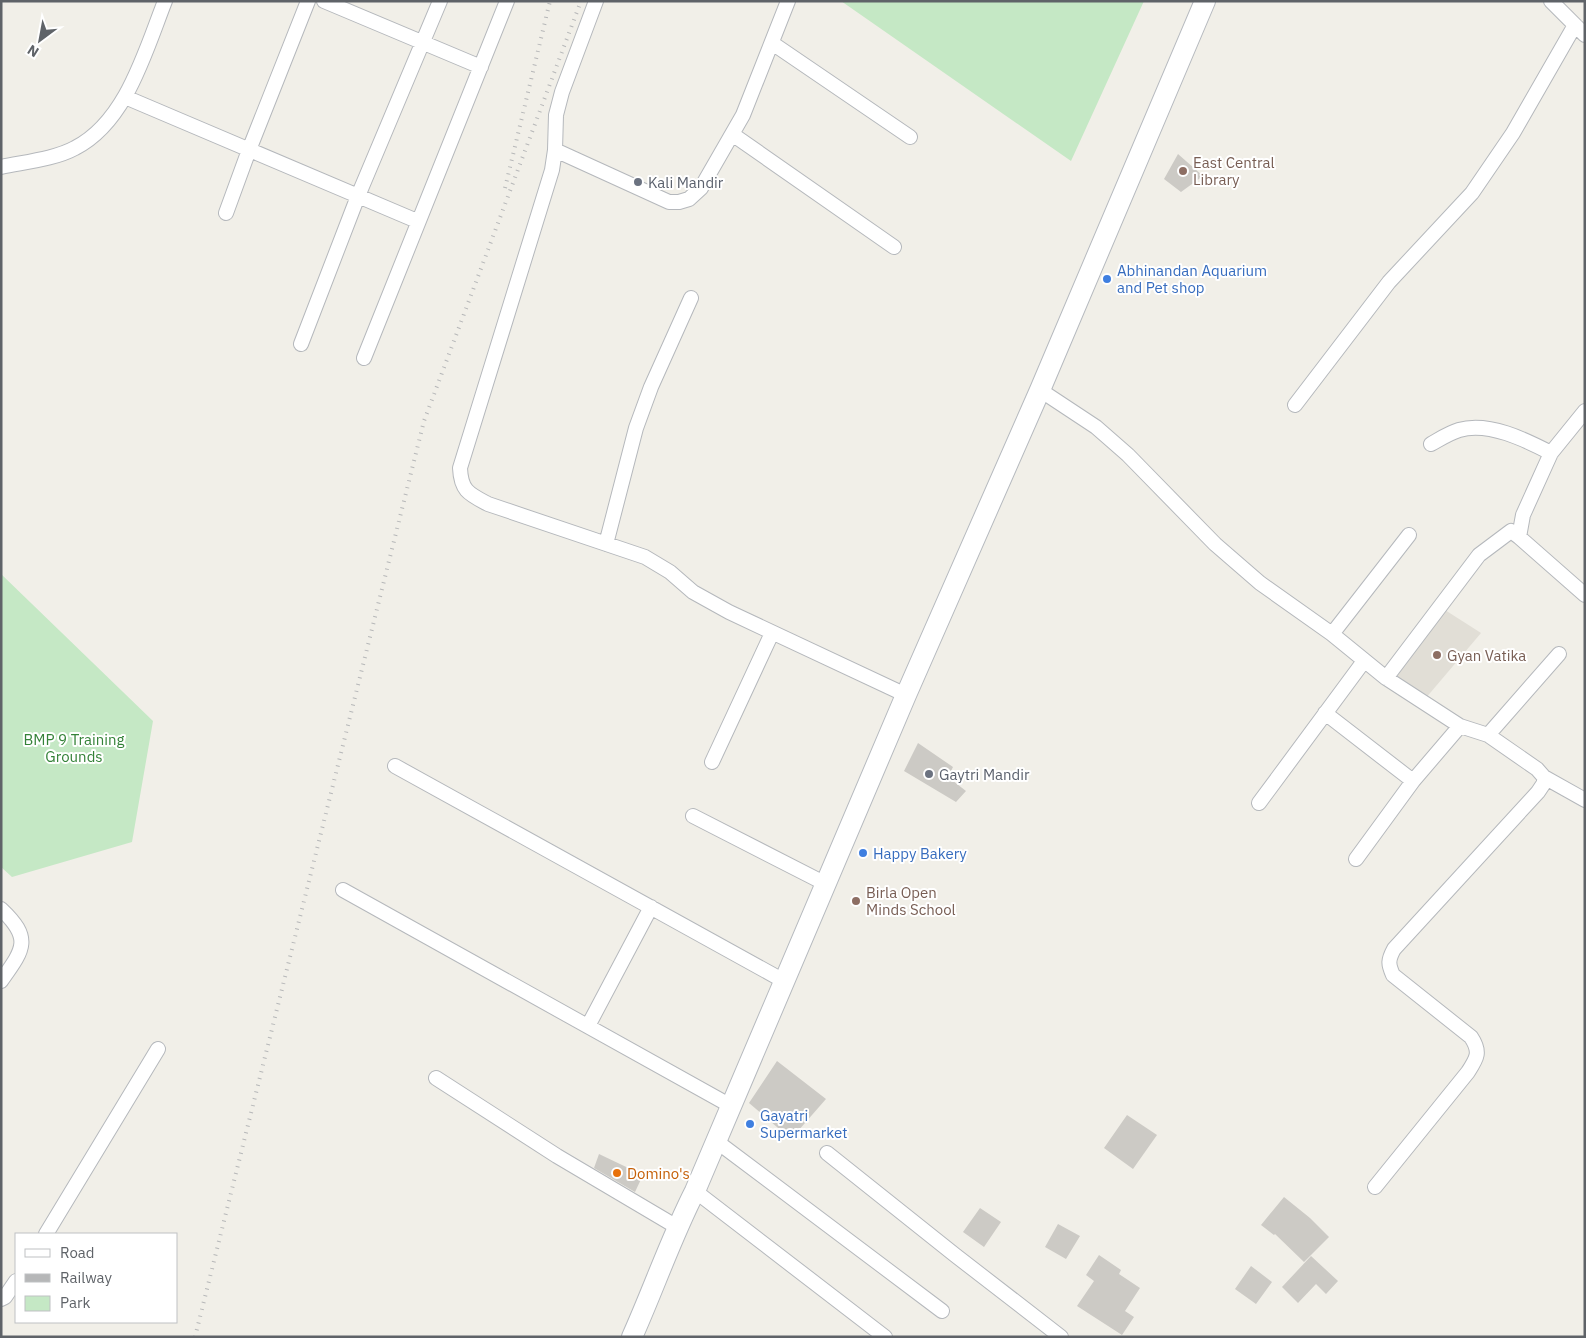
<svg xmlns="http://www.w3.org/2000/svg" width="1586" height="1338" viewBox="0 0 1586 1338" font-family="'IBM Plex Sans',sans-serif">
	<rect width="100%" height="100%" fill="#f1efe8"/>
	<path fill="#e1ded6" d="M1445,610L1481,633L1425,699L1396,676Z"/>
	<path fill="#c5e8c5" d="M841,1H1144L1071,161Z
		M1,574L153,721L132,842L12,877L1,867Z"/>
	<path fill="#cccac5" d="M1178,154L1203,176L1181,192L1164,179Z
		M918,743L953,767L948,777L966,791L956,802L904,771Z
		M777,1061L826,1099L791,1139L749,1103Z
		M1127,1115L1157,1135L1133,1169L1104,1148Z
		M599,1154L643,1175L635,1192L594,1168Z
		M1284,1197L1310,1218L1329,1237L1304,1262L1275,1234L1274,1235L1261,1225Z
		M980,1208L1001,1222L984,1247L963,1232Z
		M1058,1224L1080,1236L1066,1259L1045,1247Z
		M1099,1255L1121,1270L1119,1274L1140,1288L1125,1311L1134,1317L1122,1335L1077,1306L1094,1281L1086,1275Z
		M1311,1256L1338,1281L1326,1294L1316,1284L1298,1303L1282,1287Z
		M1251,1266L1272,1282L1256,1304L1235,1289Z"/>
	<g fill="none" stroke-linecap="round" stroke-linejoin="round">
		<g stroke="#b5b8bc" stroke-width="16">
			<path id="minor" d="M324,1L481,67
				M596,1L562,92L556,115L555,150L552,170L460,468C461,491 469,494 488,504L645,557L670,572L693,592L729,612L906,695
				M1551,1L1585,35
				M772,43L910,137
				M125,97L417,221
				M732,134L894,247
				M555,150L669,202H679L689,199L701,188L743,115L788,1
				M1,167C24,162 55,159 75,148C126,122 145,52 165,1
				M226,213L249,150L308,1
				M301,344L358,196L440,1
				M364,358L507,1
				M1040,390L1096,427L1128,455L1215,544L1260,583L1332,634L1386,678L1479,555L1511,531L1519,537L1523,515L1551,453L1585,411
				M1295,405L1389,282L1472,193L1513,133L1575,25
				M1431,444C1440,439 1449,433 1459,430C1488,421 1526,440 1551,453
				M1519,537L1585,595
				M606,544L636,428L651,387L691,298
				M1332,634L1409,535
				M1325,713L1413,781
				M1488,735L1559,654
				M712,762L772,633
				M395,766L784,981
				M1544,777L1585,800
				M1259,803L1364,661
				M693,816L826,884
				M1356,859L1413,781L1460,726
				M343,890L731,1106
				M1,909C33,939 23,950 1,981
				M588,1026L651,907
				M436,1078L557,1156L677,1227
				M716,1141L942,1311
				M827,1153L955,1255L1061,1337
				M1375,1187L1468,1072C1477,1058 1481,1052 1471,1037L1393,975C1388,964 1388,960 1394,949L1538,792L1544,783V777L1537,769L1488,735L1460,726L1386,678
				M695,1191L885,1337
				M46,1234L158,1049
				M1,1299L5,1297L16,1281"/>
		</g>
		<g stroke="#b6babf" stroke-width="22">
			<path id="secondary" d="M632,1337C654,1288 671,1238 695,1191L906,695L1040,390L1205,1"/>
		</g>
		<use href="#minor" stroke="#fff" stroke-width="14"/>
		<use href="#secondary" stroke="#fff" stroke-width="20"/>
		<path stroke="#b6b7b8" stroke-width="4" stroke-dasharray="1 6" stroke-linecap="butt" d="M505,188L550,1
			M195,1337L424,421L581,1"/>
	</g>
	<g fill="#8d6e63" stroke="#fff" stroke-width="2">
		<circle cx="1183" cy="171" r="5"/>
		<circle cx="1437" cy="655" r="5"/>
		<circle cx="856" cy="901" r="5"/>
	</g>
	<g fill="#6b7280" stroke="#fff" stroke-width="2">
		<circle cx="638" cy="182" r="5"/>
		<circle cx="929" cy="774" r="5"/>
	</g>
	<g fill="#3f7fe0" stroke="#fff" stroke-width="2">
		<circle cx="1107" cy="279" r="5"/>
		<circle cx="863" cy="853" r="5"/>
		<circle cx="750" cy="1124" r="5"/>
	</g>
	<circle fill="#e8710a" stroke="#fff" stroke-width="2" cx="617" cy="1173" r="5"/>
	<g text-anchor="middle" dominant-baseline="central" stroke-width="4" stroke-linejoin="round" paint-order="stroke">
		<g font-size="15" fill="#785e54" stroke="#fff" text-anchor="start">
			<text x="1193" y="162">East Central<tspan x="1193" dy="17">Library</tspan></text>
			<text x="1447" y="655">Gyan Vatika</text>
			<text x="866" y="892">Birla Open<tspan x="866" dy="17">Minds School</tspan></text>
		</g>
		<g font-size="15" fill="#5b616d" stroke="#fff" text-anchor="start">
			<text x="648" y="182">Kali Mandir</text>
			<text x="939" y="774">Gaytri Mandir</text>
		</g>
		<g font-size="15" fill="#366cbe" stroke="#fff" text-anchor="start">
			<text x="1117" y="270">Abhinandan Aquarium<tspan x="1117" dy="17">and Pet shop</tspan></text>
			<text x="873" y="853">Happy Bakery</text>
			<text x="760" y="1115">Gayatri<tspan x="760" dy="17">Supermarket</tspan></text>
		</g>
		<g font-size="15" fill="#348238" stroke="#fff">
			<text x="74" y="739">BMP 9 Training<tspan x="74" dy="17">Grounds</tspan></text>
		</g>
		<g font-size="15" fill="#c56008" stroke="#fff" text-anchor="start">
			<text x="627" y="1173">Domino's</text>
		</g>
	</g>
	<rect width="1586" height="1338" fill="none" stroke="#5f6368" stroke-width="5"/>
	<rect x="15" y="1233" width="162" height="90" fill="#ffffff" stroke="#bfc1c3"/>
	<rect x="25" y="1249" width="25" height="8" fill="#ffffff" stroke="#bfc1c3"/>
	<text x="60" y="1258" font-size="15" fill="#5f6368">Road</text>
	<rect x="25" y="1274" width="25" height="8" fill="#b6b7b8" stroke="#bfc1c3"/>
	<text x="60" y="1283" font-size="15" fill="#5f6368">Railway</text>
	<rect x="25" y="1296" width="25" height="15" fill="#c5e8c5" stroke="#bfc1c3"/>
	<text x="60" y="1308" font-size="15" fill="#5f6368">Park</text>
	<g transform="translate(40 40) rotate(212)" stroke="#ffffff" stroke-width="4" paint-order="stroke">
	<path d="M0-4L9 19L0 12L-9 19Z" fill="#5f6368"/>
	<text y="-8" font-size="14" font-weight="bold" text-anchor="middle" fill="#5f6368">N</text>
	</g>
</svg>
